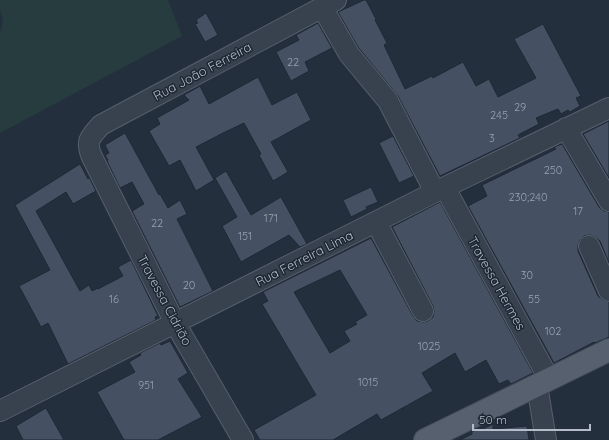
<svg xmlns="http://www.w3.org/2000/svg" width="609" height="440" viewBox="0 0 609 440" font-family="Quicksand,sans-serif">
	<rect width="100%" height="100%" fill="#242f3e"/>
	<path fill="#263c3f" d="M0,0H168L182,36L0,133V33L3,20L0,10Z"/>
	<path fill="#455162" stroke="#1f2835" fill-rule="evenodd" d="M364,0H366L376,19L375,20L387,43L384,45L405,89L432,76L433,78L463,62L476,86L489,79L498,97L536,78L514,39L543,24L581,96L576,98L580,106L570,112L568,110L561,114L558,109L536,118L539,124L518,135L520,138L440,176L398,96L358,47L338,12Z
		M206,13L218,35L205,42L195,24L198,23L196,20Z
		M318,23L332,48L305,62L309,71L291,81L276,52L299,40L296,35Z
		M258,77L272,105L297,92L311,120L271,142L288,172L273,181L259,155L261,154L244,123L223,133L196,147L214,180L196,191L180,160L169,166L149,131L160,124L157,118L189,100L184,95L200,86L209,104Z
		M609,121V178L583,134Z
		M125,133L159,195L160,194L168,208L180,200L187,214L177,219L213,291L180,307L132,211L144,204L132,182L120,188L107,161L108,160L105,155L109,153L105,145Z
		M393,136L414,176L399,183L379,143Z
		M562,144L599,207L604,211L609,212V263L600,241L595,237L590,235L584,236L580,240L578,245V251L598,296L603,300L609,302V337L595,343L594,342L554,363L468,206L487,196L482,185L556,149L554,147Z
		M80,164L88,179L89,177L96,191L73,204L66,192L36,211L80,291L89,285L92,291L98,288V289L123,276L118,267L131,260L158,316L155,317L156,320L68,364L48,323L41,327L19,286L50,270L15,205Z
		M226,171L251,215L281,197L307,244L300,247L289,235L241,262L222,226L237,217L215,178Z
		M371,187L378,202L366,207L367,209L351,217L343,200Z
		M440,202L533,373L511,384L508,380L499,384L486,360L465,372L455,353L422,373L433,391L381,420L377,414L333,440H260L254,430L316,395L262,304L268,301L263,292L371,238L413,316L417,321L423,322L428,321L433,317L434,311L433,306L392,227ZM340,270L367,315L355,322L357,324L344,331L350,341L330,353L294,292Z
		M170,341L188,373L178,379L202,417L158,440H124L97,392L135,372L129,362L141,355L140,353L160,343L161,345Z
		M46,408L64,440H23L16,426Z
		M493,424V429L527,426L529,440H460L472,434V431L481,430Z"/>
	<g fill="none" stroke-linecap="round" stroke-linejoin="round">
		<g stroke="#565f6c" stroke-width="22">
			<path id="minor" d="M322,7L349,54L388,101L435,192
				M566,128L609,201
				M445,188L549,379
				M376,222L423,311
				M589,246L609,291
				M537,385L546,440
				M0,411L435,192L609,108
				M243,440L175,323L92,157C85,141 90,137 101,125L336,0"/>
		</g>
		<g stroke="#414a57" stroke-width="24">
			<path id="major" d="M425,440L609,350"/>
		</g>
		<use href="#minor" stroke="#38414e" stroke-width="20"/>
		<use href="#major" stroke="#56606e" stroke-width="22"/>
	</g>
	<g text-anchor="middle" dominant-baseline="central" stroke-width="3" stroke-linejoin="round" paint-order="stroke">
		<g font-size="11" fill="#98a1af">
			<text x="293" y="62">22</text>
			<text x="520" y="107">29</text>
			<text x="499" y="115">245</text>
			<text x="492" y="138">3</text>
			<text x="553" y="170">250</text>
			<text x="528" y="197">230;240</text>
			<text x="578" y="211">17</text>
			<text x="271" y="218">171</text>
			<text x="157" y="223">22</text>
			<text x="245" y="236">151</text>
			<text x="527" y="275">30</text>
			<text x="189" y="285">20</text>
			<text x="114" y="299">16</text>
			<text x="534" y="299">55</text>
			<text x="553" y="331">102</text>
			<text x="429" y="346">1025</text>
			<text x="368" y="382">1015</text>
			<text x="146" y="385">951</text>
		</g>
		<g font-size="13" fill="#b4bcc9" stroke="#1d2633">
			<text transform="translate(202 71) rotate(-28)">Rua João Ferreira</text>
			<text transform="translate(304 258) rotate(-27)">Rua Ferreira Lima</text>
			<text transform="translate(497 283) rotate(61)">Travessa Hermes</text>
			<text transform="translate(165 300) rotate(62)">Travessa Cidrião</text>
		</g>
	</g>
	<path d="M473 424v6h117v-6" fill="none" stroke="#b4bcc9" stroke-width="2"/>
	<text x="479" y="424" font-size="12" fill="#b4bcc9" stroke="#1d2633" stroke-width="3" paint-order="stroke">50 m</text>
</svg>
